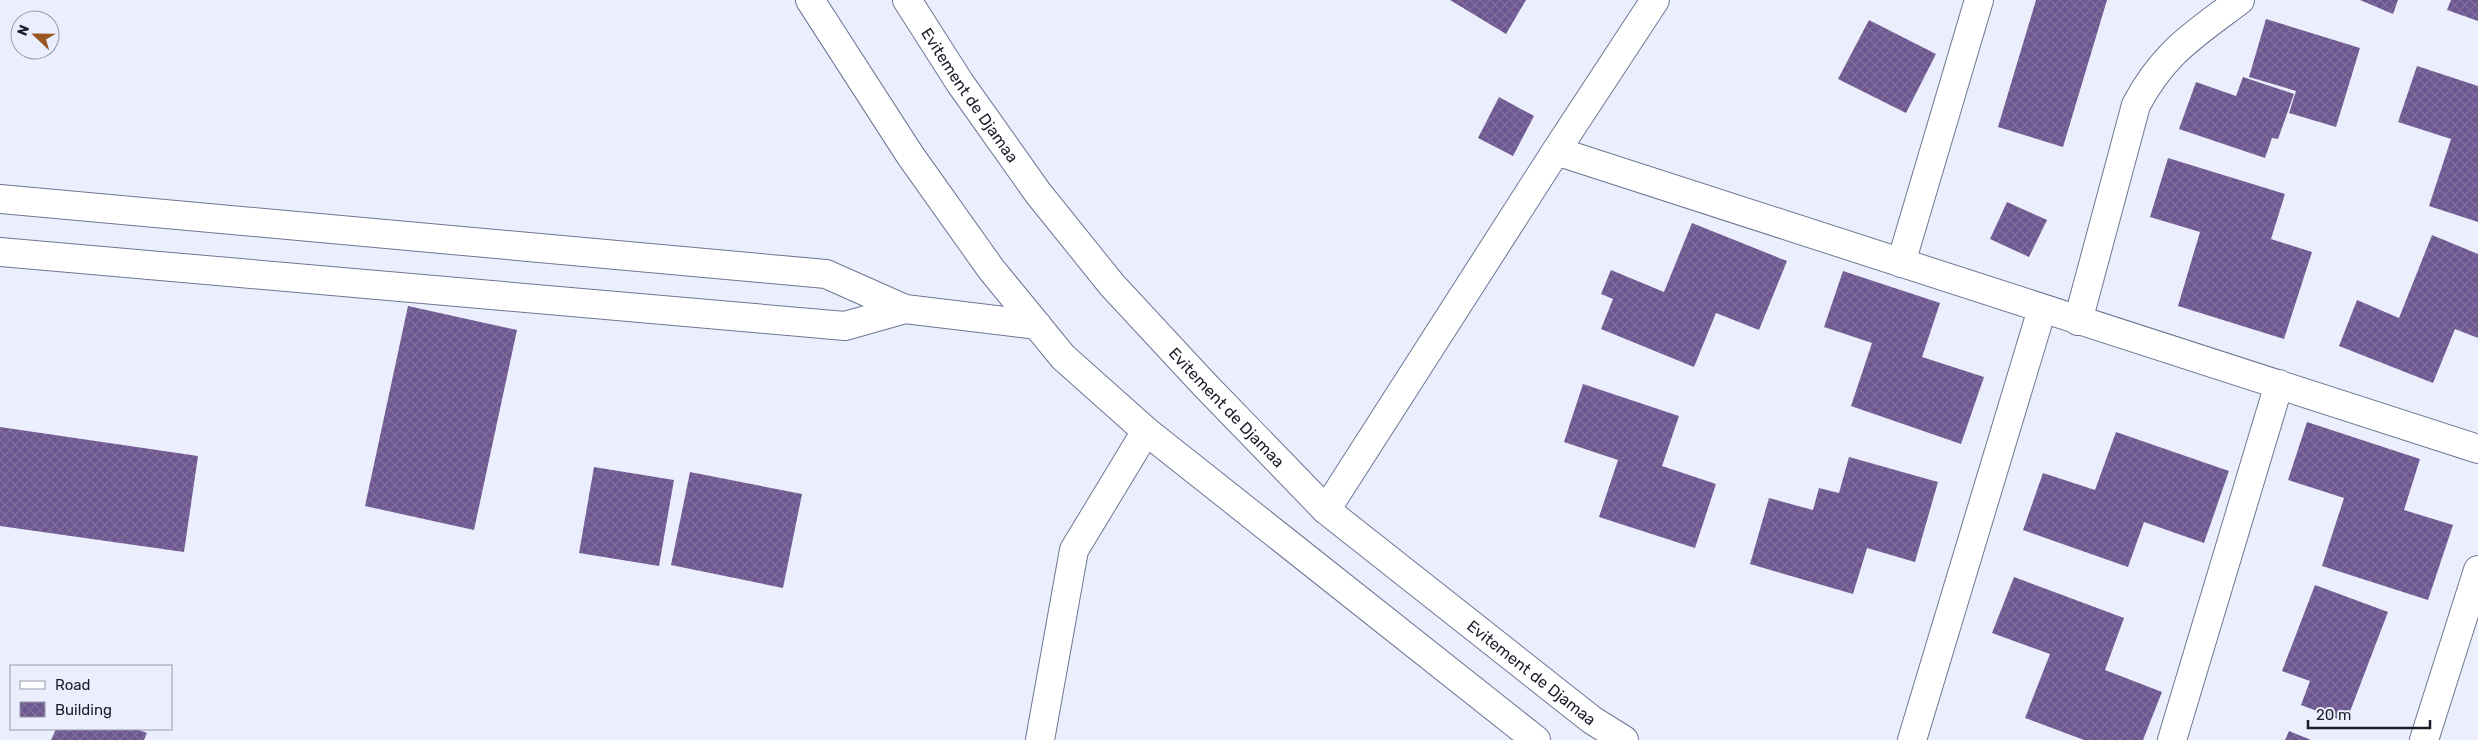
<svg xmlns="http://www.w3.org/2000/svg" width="2478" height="740" viewBox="0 0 2478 740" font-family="Rubik,sans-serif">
	<defs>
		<pattern id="building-cross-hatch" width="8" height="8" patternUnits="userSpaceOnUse" patternTransform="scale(1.25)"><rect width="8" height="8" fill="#6e5790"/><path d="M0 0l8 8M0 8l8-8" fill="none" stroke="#81709c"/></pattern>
	</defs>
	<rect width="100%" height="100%" fill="#ebeffd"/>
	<path fill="url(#building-cross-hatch)" d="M1450,0H1526L1506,34Z
		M2036,0H2107L2063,147L1998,127Z
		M2360,0H2398L2393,14Z
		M2451,0H2478V21L2447,10Z
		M2266,19L2360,48L2336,127L2289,113L2296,91L2249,77Z
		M1869,20L1936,54L1906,113L1838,79Z
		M2417,66L2478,86V222L2429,206L2451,139L2398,122Z
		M2243,77L2294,94L2278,139L2272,138L2265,158L2179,129L2196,82L2236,96Z
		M1499,97L1534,116L1513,156L1478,138Z
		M2168,158L2285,194L2271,239L2312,252L2284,339L2178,306L2200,232L2150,217Z
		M2007,202L2047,220L2029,257L1990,239Z
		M1692,223L1787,261L1759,330L1716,313L1694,367L1601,329L1613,299L1601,294L1611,270L1664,292Z
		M2432,235L2478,254V338L2455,329L2433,383L2339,346L2357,300L2399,318Z
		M1843,271L1940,303L1922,357L1984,377L1961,444L1851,406L1872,343L1824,327Z
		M408,306L517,330L474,530L365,506Z
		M1583,384L1679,416L1662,466L1716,484L1695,548L1599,517L1618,460L1564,442Z
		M2307,422L2420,459L2404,510L2453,525L2428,600L2322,566L2344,498L2288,480Z
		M0,427L198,456L184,552L0,526Z
		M2116,432L2229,471L2204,543L2144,522L2128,567L2023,530L2043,473L2095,490Z
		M1849,457L1938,482L1915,562L1867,548L1853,594L1750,564L1769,498L1813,510L1819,488L1839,493Z
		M594,467L674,480L659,566L579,553Z
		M690,472L802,494L783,588L671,565Z
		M2014,577L2124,618L2105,670L2162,692L2143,740H2084L2025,718L2050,654L1992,633Z
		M2315,585L2388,612L2346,722L2301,705L2310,681L2282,671Z
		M56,729H137L147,733L144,740H51Z
		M2289,731L2311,740H2285Z"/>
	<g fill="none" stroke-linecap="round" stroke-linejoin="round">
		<g stroke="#6d7695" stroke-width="30">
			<path id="minor" d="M1556,151L2478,449
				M0,199L826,274L905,309L1037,325
				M0,252L845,326L905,309
				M1901,263L1979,0
				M2078,321L2136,105C2164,52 2194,35 2240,0
				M1326,510L1556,151L1655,0
				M1040,740L1074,550L1146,431
				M1912,740L2042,309
				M2172,740L2279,384
				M2424,740L2478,570"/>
		</g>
		<g stroke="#6d7695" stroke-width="30">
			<g id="major">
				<path d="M810,0L910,155L991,269L1063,357L1146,431L1536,740"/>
				<path id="s1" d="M907,0L960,83L1038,193L1112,285L1203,383L1326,510L1592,720L1624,740"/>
			</g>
		</g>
		<use href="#minor" stroke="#fff" stroke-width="28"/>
		<use href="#major" stroke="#fff" stroke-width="28"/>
	</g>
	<g text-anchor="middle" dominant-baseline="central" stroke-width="5" stroke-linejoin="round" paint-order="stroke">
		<g font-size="16" fill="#1b1e2a" stroke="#ebeffd">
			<text stroke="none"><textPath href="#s1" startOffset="114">Evitement de Djamaa</textPath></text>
			<text stroke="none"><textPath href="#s1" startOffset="519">Evitement de Djamaa</textPath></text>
			<text stroke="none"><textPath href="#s1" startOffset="924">Evitement de Djamaa</textPath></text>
		</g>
	</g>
	<rect x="10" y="665" width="162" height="65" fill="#ebeffd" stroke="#989ba9"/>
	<rect x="20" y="681" width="25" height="8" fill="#ffffff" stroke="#989ba9"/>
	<text x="55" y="690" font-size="15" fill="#1b1e2a">Road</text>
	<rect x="20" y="702" width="25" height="15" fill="url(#building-cross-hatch)" stroke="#989ba9"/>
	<text x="55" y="715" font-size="15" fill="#1b1e2a">Building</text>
	<g transform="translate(35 35) rotate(292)"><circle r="24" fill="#ebeffd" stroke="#989ba9"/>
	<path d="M0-4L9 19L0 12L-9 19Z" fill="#9a5824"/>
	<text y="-8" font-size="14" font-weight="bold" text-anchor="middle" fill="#1b1e2a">N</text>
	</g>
	<path d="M2308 720v8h122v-8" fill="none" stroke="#1b1e2a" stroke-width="2.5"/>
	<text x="2316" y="720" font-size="15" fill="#1b1e2a" stroke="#ebeffd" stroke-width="4" paint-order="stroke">20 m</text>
</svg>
